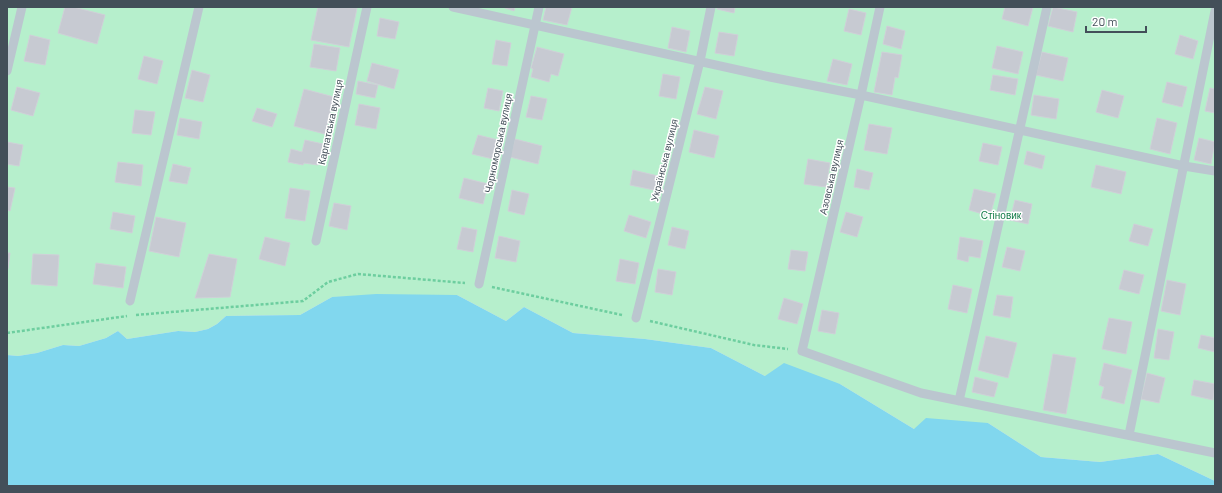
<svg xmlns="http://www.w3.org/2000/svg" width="1222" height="493" viewBox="0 0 1222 493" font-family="Barlow,sans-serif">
	<rect width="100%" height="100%" fill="#efebeb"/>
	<path fill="#b6efcc" d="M7,7H1215V481L1158,454L1100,462L1041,457L988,423L914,429L840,384L765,376L711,348L645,339L573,333L524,307L506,321L457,295L332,297L300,315L226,316L217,324L208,329L195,332L178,331L127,339L118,331L106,338L79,346L63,345L37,353L18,356L7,355Z"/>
	<path fill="#81d7ee" d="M376,294L457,295L506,321L524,307L573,333L645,339L711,348L765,376L784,363L840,384L914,429L926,418L988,423L1041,457L1100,462L1158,454L1215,481V486H7V355L18,356L37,353L63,345L79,346L106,338L118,331L127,339L178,331L195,332L208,329L217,324L226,316L300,315L332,297Z"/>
	<path fill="#c7cad2" stroke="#cfd1d8" d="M65,7H73L105,15L97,44L58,33Z
		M318,7L357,8L349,47L311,40Z
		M505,7H515L514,11L505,8Z
		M546,7H572L567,25L543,20Z
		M717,7H735L734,13L717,9Z
		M1005,7H1033L1028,26L1002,19Z
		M1053,7L1077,12L1073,32L1048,26Z
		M849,9L866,13L861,35L844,31Z
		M380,18L399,22L395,39L377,36Z
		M887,26L905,31L901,49L883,44Z
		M672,27L690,31L686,52L668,48Z
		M719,32L738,35L734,56L715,53Z
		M30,35L50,40L45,65L24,61Z
		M1180,35L1198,41L1193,59L1175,54Z
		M496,40L511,43L507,66L492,64Z
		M314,44L340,48L336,71L310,67Z
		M997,46L1023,52L1018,74L992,68Z
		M537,47L564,54L558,76L551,74L549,82L531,77L533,69L531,68Z
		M882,52L902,55L898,78L895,77L892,95L874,92Z
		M1042,52L1068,58L1063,81L1036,75Z
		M144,56L163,61L157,84L138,79Z
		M833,59L852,64L847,85L827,81Z
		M372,63L399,70L394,89L367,81Z
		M192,70L210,75L203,102L185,98Z
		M663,74L680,77L676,99L659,96Z
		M993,75L1018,79L1015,95L990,90Z
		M358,81L378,85L375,98L356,94Z
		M1167,82L1187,87L1182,107L1162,102Z
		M17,87L40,93L33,116L11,110Z
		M705,87L723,91L716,119L697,114Z
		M488,88L503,91L499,111L484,108Z
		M1210,88L1215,89V113L1205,111Z
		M304,89L334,97L325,134L294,126Z
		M1102,90L1124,96L1118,118L1096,112Z
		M1034,95L1059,99L1056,119L1031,115Z
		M531,96L547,99L542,120L526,117Z
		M359,104L380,108L376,129L355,125Z
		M257,108L277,114L272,127L252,121Z
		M135,110L155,112L151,135L132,133Z
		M180,118L202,122L199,139L177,135Z
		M1157,118L1177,123L1170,154L1150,149Z
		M869,124L892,128L887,154L864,150Z
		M694,130L719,136L714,158L689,152Z
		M478,135L498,140L493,159L472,154Z
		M1199,138L1215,142L1211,164L1194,160Z
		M515,139L542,146L538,164L510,157Z
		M305,140L323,144L318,165L304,163L303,165L288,162L291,149L302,152Z
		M7,142L23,145L19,166L7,164Z
		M983,143L1002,147L998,165L979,161Z
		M1027,151L1045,156L1042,169L1024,164Z
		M808,159L830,163L826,187L804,184Z
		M118,162L143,165L141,186L115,182Z
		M173,164L191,168L187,184L169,181Z
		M1096,165L1126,172L1121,194L1091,187Z
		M857,169L873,173L869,190L854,187Z
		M633,170L658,176L654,190L630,185Z
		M464,178L488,184L483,204L459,198Z
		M7,187L15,188L10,211L7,210Z
		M290,188L310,191L305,221L285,218Z
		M974,189L996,194L990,216L969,210Z
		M512,190L529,194L524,215L508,211Z
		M1015,200L1032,204L1028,224L1010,220Z
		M334,203L351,206L347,230L329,226Z
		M113,212L135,216L132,233L110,229Z
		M846,212L863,217L857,237L840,232Z
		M629,215L651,222L646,238L624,231Z
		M156,217L186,223L179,257L149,251Z
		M1134,224L1153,229L1148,246L1129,241Z
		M462,227L477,230L473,252L457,249Z
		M672,227L689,231L685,249L668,245Z
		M499,236L520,241L516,262L495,258Z
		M265,237L290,243L285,266L259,259Z
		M960,237L983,241L980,258L969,256L968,262L957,259Z
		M1007,247L1025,251L1020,271L1002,267Z
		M791,250L808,252L805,271L788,269Z
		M7,253H10L8,269H7Z
		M33,254L59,255L57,286L31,284Z
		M209,254L237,259L230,297L195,298Z
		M620,259L639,263L635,284L616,281Z
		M96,263L126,267L123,288L93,284Z
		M658,269L676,272L672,295L655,292Z
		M1124,270L1144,275L1139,294L1119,289Z
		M1167,280L1186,284L1180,315L1161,311Z
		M953,285L972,289L967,313L948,309Z
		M997,295L1013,297L1010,318L993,315Z
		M784,298L803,304L797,324L778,319Z
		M822,310L839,313L835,334L818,331Z
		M1109,318L1132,322L1126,354L1102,349Z
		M1158,329L1174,332L1169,360L1154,358Z
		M1201,335L1215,338V352L1198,348Z
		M986,336L1017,343L1008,378L978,370Z
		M1053,354L1076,358L1066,414L1043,410Z
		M1104,363L1132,370L1124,404L1101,398L1104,387L1099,385Z
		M1147,373L1165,378L1159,403L1141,399Z
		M975,377L998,383L994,397L972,392Z
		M1194,380L1215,384L1213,400L1191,395Z"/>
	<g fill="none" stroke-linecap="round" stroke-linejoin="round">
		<path stroke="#6dce9f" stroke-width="2.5" stroke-dasharray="3 2" stroke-linecap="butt" d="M492,287L622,315
			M136,315L303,301L328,282L358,274L465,283
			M650,321L754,345L788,349
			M7,333L127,316"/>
		<path stroke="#bbc6cf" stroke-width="9" d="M453,7L770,77L861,95L1184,166L1215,171
			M880,7L861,95L802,351L921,393L1215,453
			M7,71L22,7
			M316,241L367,7
			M479,284L539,7
			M130,301L199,7
			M636,318L700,61L711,7
			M959,401L1047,7
			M1129,435L1215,11"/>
	</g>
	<g text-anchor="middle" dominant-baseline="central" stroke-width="3" stroke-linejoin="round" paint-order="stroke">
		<g font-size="10" fill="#434f59" stroke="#fff">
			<text transform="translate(330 122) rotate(-78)">Карпатська вулиця</text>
			<text transform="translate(498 143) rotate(-78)">Чорноморська вулиця</text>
			<text transform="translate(664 160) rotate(-76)">Українська вулиця</text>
			<text transform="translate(831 177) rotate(-77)">Азовська вулиця</text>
		</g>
		<g font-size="10" fill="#137c48" stroke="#fff">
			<text x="1001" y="215">Стіновик</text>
		</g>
	</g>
	<rect width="1222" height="493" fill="none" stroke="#434f59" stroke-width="16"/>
	<path d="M1086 26v6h60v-6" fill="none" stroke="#434f59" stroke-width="2"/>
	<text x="1092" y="26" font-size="12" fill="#434f59" stroke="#ffffff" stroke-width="3" paint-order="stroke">20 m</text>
</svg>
